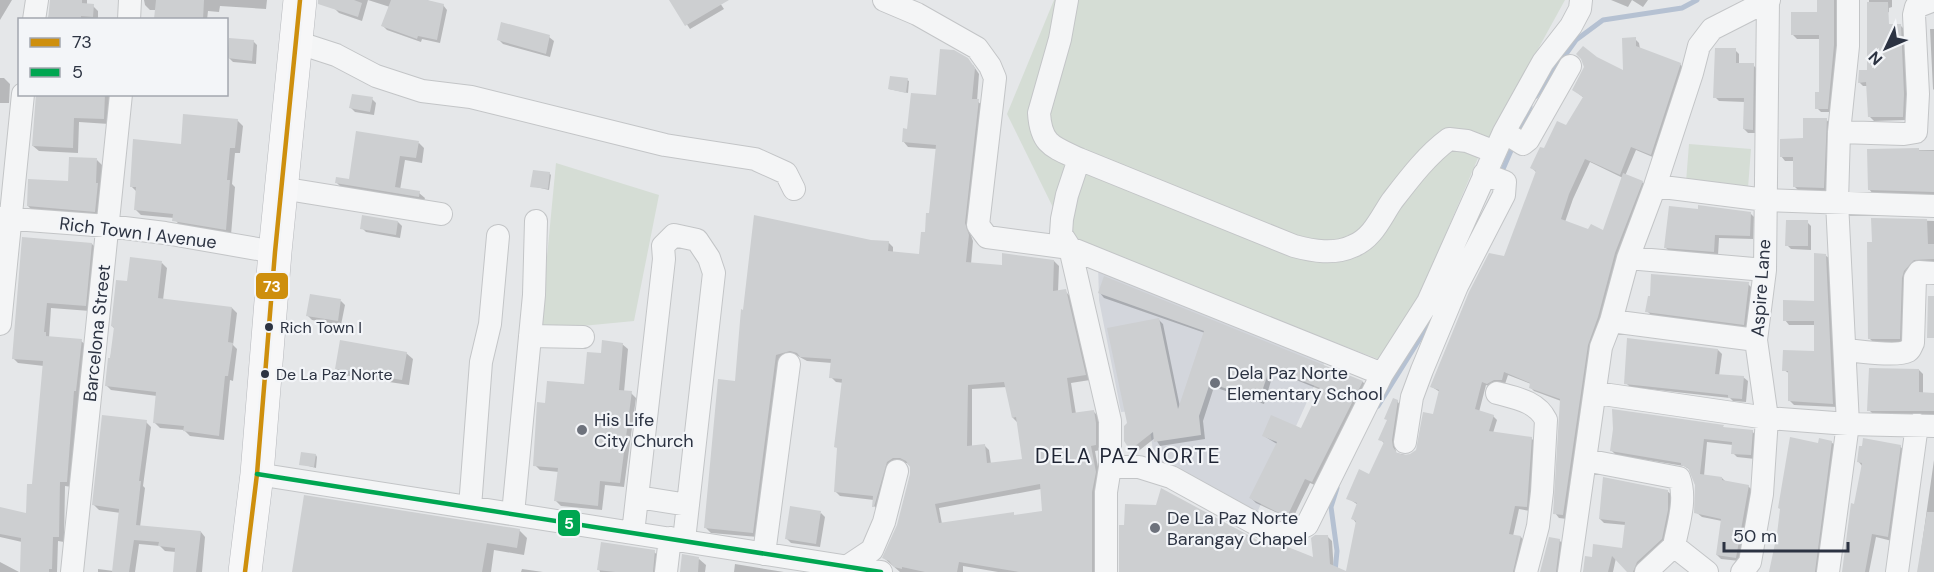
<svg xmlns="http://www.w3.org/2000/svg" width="1934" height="572" viewBox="0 0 1934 572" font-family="'DM Sans',sans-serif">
	<rect width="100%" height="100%" fill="#e5e7e9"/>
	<path fill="#d3d6dc" d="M1098,263L1328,355L1256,515L1155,464L1147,410L1121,412L1099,300Z"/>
	<path fill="#d5ddd5" d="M1054,0H1565L1478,158L1418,299L1378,359L1069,240L1007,114Z
		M1689,144L1751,149L1748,188L1686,182Z
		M556,163L659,195L634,321L540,330Z"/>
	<path fill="#0003" fill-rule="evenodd" d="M0,0H12L0,20Z
		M52,0H87V5L93,6L98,11V20H48Z
		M144,0H267L266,9L220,6L219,12L208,11L207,20H157L156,10H150L145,5Z
		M338,0H426L443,5L447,10L440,43L422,39L421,42L387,30L383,26L390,7L368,0L362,21L339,13L335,9Z
		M676,0H718L724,9L690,29L674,5Z
		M1611,0H1648L1643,7L1632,0L1628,7Z
		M1819,0H1840L1838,50L1832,112H1821L1817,108L1820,93V39H1797L1793,35L1819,13Z
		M1869,0H1892V7L1889,8V12L1873,17L1869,13Z
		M1900,25L1904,29L1908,99L1907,120L1874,121L1870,117L1868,86H1863L1859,82Z
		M1930,29H1934V90L1933,89Z
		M549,37L554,41L550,57L503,44L499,40Z
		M1635,39L1639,43L1640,49L1680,64L1684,69L1655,158L1636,150L1625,176L1642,182L1646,186L1567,519L1559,518L1555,513L1561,401L1534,391L1530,387L1531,384L1508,375L1505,384L1492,387L1486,385L1479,412L1493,416L1497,420L1493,433L1531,438L1535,442L1530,511L1519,509L1513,536L1521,537L1525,542L1518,572H1348L1357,524L1353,519L1358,505L1348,498L1370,476L1385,444L1380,439L1397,401L1401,406L1395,445L1396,453L1411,456L1417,451L1434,416L1440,392L1432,387L1505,258L1537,173L1532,168L1545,149L1566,127L1584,98L1574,90L1596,58L1624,73ZM1590,162L1623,178L1604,232L1589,231L1565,222L1573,199Z
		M253,41L257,45L256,64L233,62L229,58Z
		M1735,50L1739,54V64L1753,65L1757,69V133H1748L1744,129L1745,102L1719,101L1715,97Z
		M973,65L979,74L977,101L983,106L969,230L973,241L971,264L1003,267L1054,261L1059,266L1058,292L1065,291L1070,296L1090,380L1071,383L1076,414L1093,411L1098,416L1101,429V450L1095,451L1100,478L1097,572H998L963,566V572H900L884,558L898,526L912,468L907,463H898L879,511L874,506V500L840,496L835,491L844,383L836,382L831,377L832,363L807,361L796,355L781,360L758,537L711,533L706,528L736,382L871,242H888L893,247V253L920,256L930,214L937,149L908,147L903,141L909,131L937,97ZM1007,387L1013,418L1018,423L1024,461L991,464L989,450L984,445L972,447V389ZM1041,489L1043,513L1015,516L1013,514L942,524L939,508Z
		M0,78H4L10,84L9,103H0Z
		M907,80L909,81L908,93L889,89Z
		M38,94H109V124L79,122L78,153L39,151L33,146Z
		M372,99L376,103L374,115L355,112L351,108Z
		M1826,119L1830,124L1827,191H1799L1795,187L1794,161H1785L1781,156L1805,140Z
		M237,120L243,126L240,153H235L232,184L235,187L231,235L180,226L174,218L141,215L136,210L137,192L131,186Z
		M419,143L424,148L422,163L405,160L400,190L419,193L425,198L424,201L342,188L337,183L350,180Z
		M1934,150V196L1873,194L1869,189V151Z
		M97,160L103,166L101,217L34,212L28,206L70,183Z
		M549,173L551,175L549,190L532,186Z
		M1699,210L1750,213L1754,217L1753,239L1719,238L1718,255L1669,251L1665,247Z
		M1873,219L1934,221V263L1903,343L1873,342L1869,338Z
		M398,222L402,226L400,238L366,232L362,228Z
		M1807,222L1811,226V250L1791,249L1787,245Z
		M24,239L92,244L97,249L90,311L51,308L49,338L81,341L87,346L81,395H79L72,487L65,486L64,542L58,541L57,572H21L22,542L0,537V509L27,515L33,486L44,366L18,363L13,358Z
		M1825,255L1830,259L1837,407L1794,405L1790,401V374L1784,370L1815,352V325H1789L1785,320L1816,302Z
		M162,263L167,268L163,300L232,308L237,313L233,345L237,349L233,381L230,380L224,440L190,436L184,430L160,428L154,422L157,396L111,390L106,385L115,329L112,326L129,283Z
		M1105,278L1363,382L1367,387L1317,486L1310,483L1292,520L1256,503L1251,498L1277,444L1264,436L1301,430L1321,390L1274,371L1264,404L1214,387L1203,421L1205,439L1160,446L1155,438L1136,453L1131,449L1128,424L1158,319L1163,324L1180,407L1205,333L1104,298L1100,293Z
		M1748,284L1752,288L1747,328L1651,315L1647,311Z
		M341,301L345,305L341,325L312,320L308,316Z
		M622,344L628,349L624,392L631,393L636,398L624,487L605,485L602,510L561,506L556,501L559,472L540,470L535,465L546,404L586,386L602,354Z
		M1718,350L1722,354L1719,376L1743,377L1748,381L1746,402L1733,401L1730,398L1630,387L1626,383Z
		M406,353L413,359L409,385L343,375L337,369Z
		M1919,370L1923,374V394H1934V415L1873,414L1869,410Z
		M146,422L151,427L143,486L145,488L140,527L201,532L205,537L202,572H174L176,552L165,551L160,546L139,544L135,572H98V569L114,571L121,513L99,510L94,505Z
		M1723,427L1725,429L1752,431L1756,436L1755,459L1737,457L1733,453V445L1707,442L1704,476L1722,478L1726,482L1748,486L1752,490L1740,561L1721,559L1717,555L1722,521L1702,517L1697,513V493L1692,471L1684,466L1616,455L1611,450Z
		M1831,442L1836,446L1819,572H1770L1778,534L1819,444Z
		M1900,446L1904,451L1892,541L1876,537L1869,572H1843L1862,466L1858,461Z
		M316,455L317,457L316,468L301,464Z
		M1934,460V572H1918Z
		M1667,491L1672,495L1671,515L1665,543L1637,572H1629L1616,558L1613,572H1583L1593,559L1623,549L1626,525L1604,523L1600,519Z
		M821,513L825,517L820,547L791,543L787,539Z
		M519,530L527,538L524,555L494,550L491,572H293Z
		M1327,536L1332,541L1334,572H1120L1260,543L1314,559Z
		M1559,540L1564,545L1560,572H1541Z
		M654,552L661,558L660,572H600L599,569Z
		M699,559L706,565L705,572H680Z
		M0,562L19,572H0Z
		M735,564L784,572H734Z
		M522,569L543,572H521Z"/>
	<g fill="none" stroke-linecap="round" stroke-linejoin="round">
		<path stroke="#b5c1d2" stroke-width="5" d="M1536,96L1576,40L1603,20L1682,8L1697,0
			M1518,134L1530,107
			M1500,176L1513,146
			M1378,406L1432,319
			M1335,572L1337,551L1331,507L1337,488"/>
	</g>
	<path fill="#cdcfd1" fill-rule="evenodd" d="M50,0H82V3L94,4L93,17L81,16V20H48Z
		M156,0H204L203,20L154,19Z
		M318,0H354L362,3L358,17L318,4Z
		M391,0H427L444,4L437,40L418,36L417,39L381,26Z
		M669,0H729L685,26Z
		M1817,0H1834V45L1828,109H1815V92H1819V35H1791V12H1817Z
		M1867,2H1888L1889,24H1901L1904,94L1903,117H1868L1866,82L1858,83L1859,70H1867Z
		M501,22L550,35L546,54L497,40Z
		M1636,37V46L1681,63L1651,155L1631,147L1620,175L1585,159L1569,194L1561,219L1588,229L1591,224L1603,230L1623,173L1643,181L1615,253L1598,317L1588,345L1563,515L1553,514L1560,399L1529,388L1530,383L1504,372L1502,380H1494L1487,384L1482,382L1475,409L1494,415L1489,431L1532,437L1527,507L1515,506L1509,534L1521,536L1513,572H1119V525H1124L1125,504L1156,505L1161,488L1261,542L1276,546L1288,547L1313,557L1311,538L1315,535H1328L1330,564L1346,571L1356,521L1351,519L1357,503L1346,499L1359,469L1369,474L1384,442L1378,440L1387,420L1384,419L1393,398L1398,400L1392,440L1393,447L1397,453L1404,455L1410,454L1416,450L1423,412L1433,414L1439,390L1430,387L1469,292L1489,253L1504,256L1536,171L1530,168L1540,147L1544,148L1557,121L1566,125L1583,97L1572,90L1584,67L1581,59L1576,54L1583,46L1597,57L1623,70L1622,38Z
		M229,38L254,40L252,61L227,58Z
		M1715,48H1736V63H1754L1753,130L1743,129L1744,98H1713Z
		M940,49L954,50L968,58L975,68L972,99H979L965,223L969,235L966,262L1002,265V253L1054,260L1053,291L1066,289L1086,375L1067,378L1072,413L1094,410L1096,423V445L1091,446L1096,472L1092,492V572H1019L959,562L957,572H925L902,567V569L894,567L889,561L882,558L897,525L910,474V467L906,461L900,458H893L887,462L874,507H872L873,496L834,492L837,448L834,447L842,379L829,378L831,359L800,357L797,353L790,351L776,355L753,533L704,528L718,379L735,381L741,309L743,310L754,215L871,240L889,241L888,251L919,254L921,232H925L926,213H929L936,145L902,142L903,128L907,129L911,93L936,95ZM1004,382L1012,418L1016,417L1022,459L987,463L985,444L967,446L968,385ZM1040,484L1042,511L1014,515V512L939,523L935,504Z
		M890,76L908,78L906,93L888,89Z
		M36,94H105L104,119L74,118L73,148L32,146Z
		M352,94L373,97L370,112L349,108Z
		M183,114L238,119L235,148H230L227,180H230L226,230L172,221L173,214L134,210L136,187H130L133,139L181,144Z
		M1803,118H1827L1824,188L1793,187V157H1780V139L1803,138Z
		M356,131L419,141L416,158L400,156L395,187L420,191L419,197L335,183L336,177L349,179Z
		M1919,148V151H1934V192L1868,190L1867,149Z
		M69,157L97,158L96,183H98L95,212L27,206L28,179L68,181Z
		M533,170L550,172L548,189L530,187Z
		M1698,205L1751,212L1750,236L1715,235L1714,252L1664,248L1669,206L1698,209Z
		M362,215L398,221L396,235L360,229Z
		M1871,218L1927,219L1928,244H1934V259L1914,260L1904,271L1902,278L1900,339H1868L1867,242H1872Z
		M1786,220H1808V246H1785Z
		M22,237L92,243L86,306L47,303L44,332H46V336L82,339L76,391H74L67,482H60L59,537H53L52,569H49V572H20L21,538L0,534V507L26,513L27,484H32L43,361L12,359Z
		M1814,253L1826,254L1833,404L1788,401V371H1782L1783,350L1814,351V321H1783V300L1814,301Z
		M130,257L162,261L158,298L232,307L228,342L233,343L228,376H225L219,436L183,431L184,426L153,423L156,392L105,386L108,358H110L114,327L111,326L116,280L127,281Z
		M1651,274L1749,282L1744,325L1645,312L1648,296H1650Z
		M1104,276L1363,381L1312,482L1305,479L1287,517L1249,498L1277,442L1262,436L1271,415L1301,428L1320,388L1270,368L1259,400L1210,383L1199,416L1201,435L1154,442L1153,432L1130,450L1124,441V426L1127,423L1107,328L1159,318L1178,409L1204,331L1098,293Z
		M310,294L341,299L338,321L306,316Z
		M1928,296H1934V338H1927Z
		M1627,338L1718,349L1715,374L1744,376L1742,399L1728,398V395L1624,384Z
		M340,340L407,352L402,380L335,369Z
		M602,340L623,343L619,390L632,391L620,483L600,481L598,506L554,501L558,468L533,466L537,402L545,403L547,381L584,384L587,352L601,353Z
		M1869,368L1919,369V392L1934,393V411H1867Z
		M1612,409L1724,425L1723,427L1753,430L1751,455L1731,454L1732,442L1704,439L1700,474L1722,477V480L1749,485L1736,558L1716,555L1721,519L1694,513L1695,485L1688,468L1681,465V463L1610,451L1613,429Z
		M102,415L147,420L139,481H141L136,525L201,531L196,572H173L175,548L158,546L159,542L134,540L129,572H112L119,509L92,505Z
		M1790,437L1818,443L1819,438L1832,441L1815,572H1769L1777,534L1780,509L1778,508Z
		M1863,438L1901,445L1888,537L1872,534L1865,572H1842L1851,503L1854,504L1862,463L1857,462L1859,446H1862Z
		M301,452L316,454L314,467L299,465Z
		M1603,477L1668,490V510L1662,539L1637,562L1633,572H1627L1612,556L1608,572H1583L1585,556L1592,557L1593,544L1622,548L1625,522L1599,519Z
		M304,495L520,529L517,548L487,543L482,572H292Z
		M790,506L821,511L816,544L785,539Z
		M1927,512H1934V572H1917Z
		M1549,537L1560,539L1556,572H1540Z
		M601,542L655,550L653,572H615L597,570Z
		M682,554L699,557L698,572H680Z"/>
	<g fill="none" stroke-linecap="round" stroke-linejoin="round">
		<g stroke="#c3c5c7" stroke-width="24">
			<path id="minor" d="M884,0L917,14L977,48L990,66L995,78L978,225L987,237L1070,248L1382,374
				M1067,0L1060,39L1039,113C1041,145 1053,147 1079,159L1067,195L1062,219L1061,234L1070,248L1110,421V467L1106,492V572
				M34,20L37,0
				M129,20L130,0
				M296,42L336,55L376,76L422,91L471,97L665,145L755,159L786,173L794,189
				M1504,132L1523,144L1528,140L1570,66
				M1839,132L1848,46V0
				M1079,159L1294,246C1313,251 1334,255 1353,246C1373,238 1381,217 1392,201C1409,179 1427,155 1449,139L1467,141L1495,152
				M1655,186L1766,200L1934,206
				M281,188L441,214
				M0,218L108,226L165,233L275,252
				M1628,258L1765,270
				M1611,321L1756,340
				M0,324L23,94
				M530,336L583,337
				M1845,350C1858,351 1897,357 1908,351C1911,349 1911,346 1913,343L1915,278L1919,272L1934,273
				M1497,393C1515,398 1537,401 1546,420L1542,492L1538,526L1526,572
				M1596,393L1767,418L1848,424L1934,426
				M1405,442L1412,397L1422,370L1457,286L1504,195L1505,182L1484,174
				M1585,460L1679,478C1687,499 1678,525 1674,546L1707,572
				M1110,467H1139L1171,477L1267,530C1286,536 1290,534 1307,525L1382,374L1428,302L1504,132L1543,62L1571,26L1580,9L1581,0
				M257,474L881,572
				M638,497L688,505
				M470,507L481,362L490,324L498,236
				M513,514L534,295L536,221
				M633,533L664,259L663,246L674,235L697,240L709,258L714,273L684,540
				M764,554L789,364
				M72,572L121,94
				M666,572L670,538
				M848,572V566L872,550L884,522L897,471
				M1569,572L1601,347L1611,321L1628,258L1655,186L1692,73L1699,46L1712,29L1769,0
				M1646,572L1674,546
				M1742,572L1750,562L1762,494L1767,418L1756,340L1765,270L1768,0
				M1828,572L1848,424L1837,202L1839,132L1904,134L1916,132L1918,94L1914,15L1916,7L1934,0
				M1897,572L1917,425"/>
		</g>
		<g stroke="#b7b9bd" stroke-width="34">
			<path id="highway" d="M245,572L257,474L275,252L300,0"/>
		</g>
		<use href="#minor" stroke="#f4f5f6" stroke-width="22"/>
		<use href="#highway" stroke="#f7f7f8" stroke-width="33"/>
		<g stroke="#f3f5f8" stroke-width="9">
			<path id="bus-1" d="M245,572L257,474L275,252L300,0"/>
		</g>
		<g stroke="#f3f5f8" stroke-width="9">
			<path id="bus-2" d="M257,474L881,572"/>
		</g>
		<use href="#bus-1" stroke="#ce8f0d" stroke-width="4.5"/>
		<use href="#bus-2" stroke="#00a651" stroke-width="4.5"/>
	</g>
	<g fill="#2c3342" stroke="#f3f5f8" stroke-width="2">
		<circle cx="269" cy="327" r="5"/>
		<circle cx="265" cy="374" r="5"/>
	</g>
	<g fill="#6d727c" stroke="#f3f5f8" stroke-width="2">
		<circle cx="1215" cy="383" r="6"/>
		<circle cx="582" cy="430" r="6"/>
		<circle cx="1155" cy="528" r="6"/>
	</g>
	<g text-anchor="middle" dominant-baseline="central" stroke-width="4.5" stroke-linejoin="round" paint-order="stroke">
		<g font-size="16" fill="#2c3342" stroke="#f3f5f8" text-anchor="start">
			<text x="280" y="327">Rich Town I</text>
			<text x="276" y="374">De La Paz Norte</text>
		</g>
		<g font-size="18" fill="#2c3342" stroke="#f3f5f8">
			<text transform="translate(138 233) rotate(7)">Rich Town I Avenue</text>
			<text transform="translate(1761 288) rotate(-86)">Aspire Lane</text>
			<text transform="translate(97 333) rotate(-84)">Barcelona Street</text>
		</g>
		<g font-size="18" fill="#2c3342" stroke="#f3f5f8" text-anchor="start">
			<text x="1227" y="373">Dela Paz Norte<tspan x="1227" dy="21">Elementary School</tspan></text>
			<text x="594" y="420">His Life<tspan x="594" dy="21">City Church</tspan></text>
			<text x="1167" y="518">De La Paz Norte<tspan x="1167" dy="21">Barangay Chapel</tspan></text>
		</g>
		<g font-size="21" letter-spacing="1.5" fill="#1e2433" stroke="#f3f5f8">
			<text x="1128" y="456">DELA PAZ NORTE</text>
		</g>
	</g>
	<g stroke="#f3f5f8" stroke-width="2">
		<rect x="255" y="272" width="34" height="28" rx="6" fill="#ce8f0d"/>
		<rect x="557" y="509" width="24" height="28" rx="6" fill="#00a651"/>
	</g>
	<g font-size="16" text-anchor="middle" font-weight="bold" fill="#fff">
		<text x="272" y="292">73</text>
		<text x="569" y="529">5</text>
	</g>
	<rect x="18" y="18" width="210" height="78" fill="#f3f5f8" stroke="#a3a7af" stroke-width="1.5"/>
	<rect x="30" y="38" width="30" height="9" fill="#ce8f0d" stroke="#a3a7af" stroke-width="1.5"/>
	<text x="72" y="48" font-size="18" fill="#2c3342">73</text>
	<rect x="30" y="68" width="30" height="9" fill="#00a651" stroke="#a3a7af" stroke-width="1.5"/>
	<text x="72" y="78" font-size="18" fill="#2c3342">5</text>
	<g transform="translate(1886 48) rotate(226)" stroke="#f3f5f8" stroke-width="4.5" paint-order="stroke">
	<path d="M0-4.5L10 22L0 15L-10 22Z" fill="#2c3342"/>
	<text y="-9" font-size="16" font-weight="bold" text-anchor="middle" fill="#2c3342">N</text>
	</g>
	<path d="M1724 542v9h124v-9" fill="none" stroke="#2c3342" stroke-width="3"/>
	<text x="1733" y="542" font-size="18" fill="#2c3342" stroke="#f3f5f8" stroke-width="4.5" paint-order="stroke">50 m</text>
</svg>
